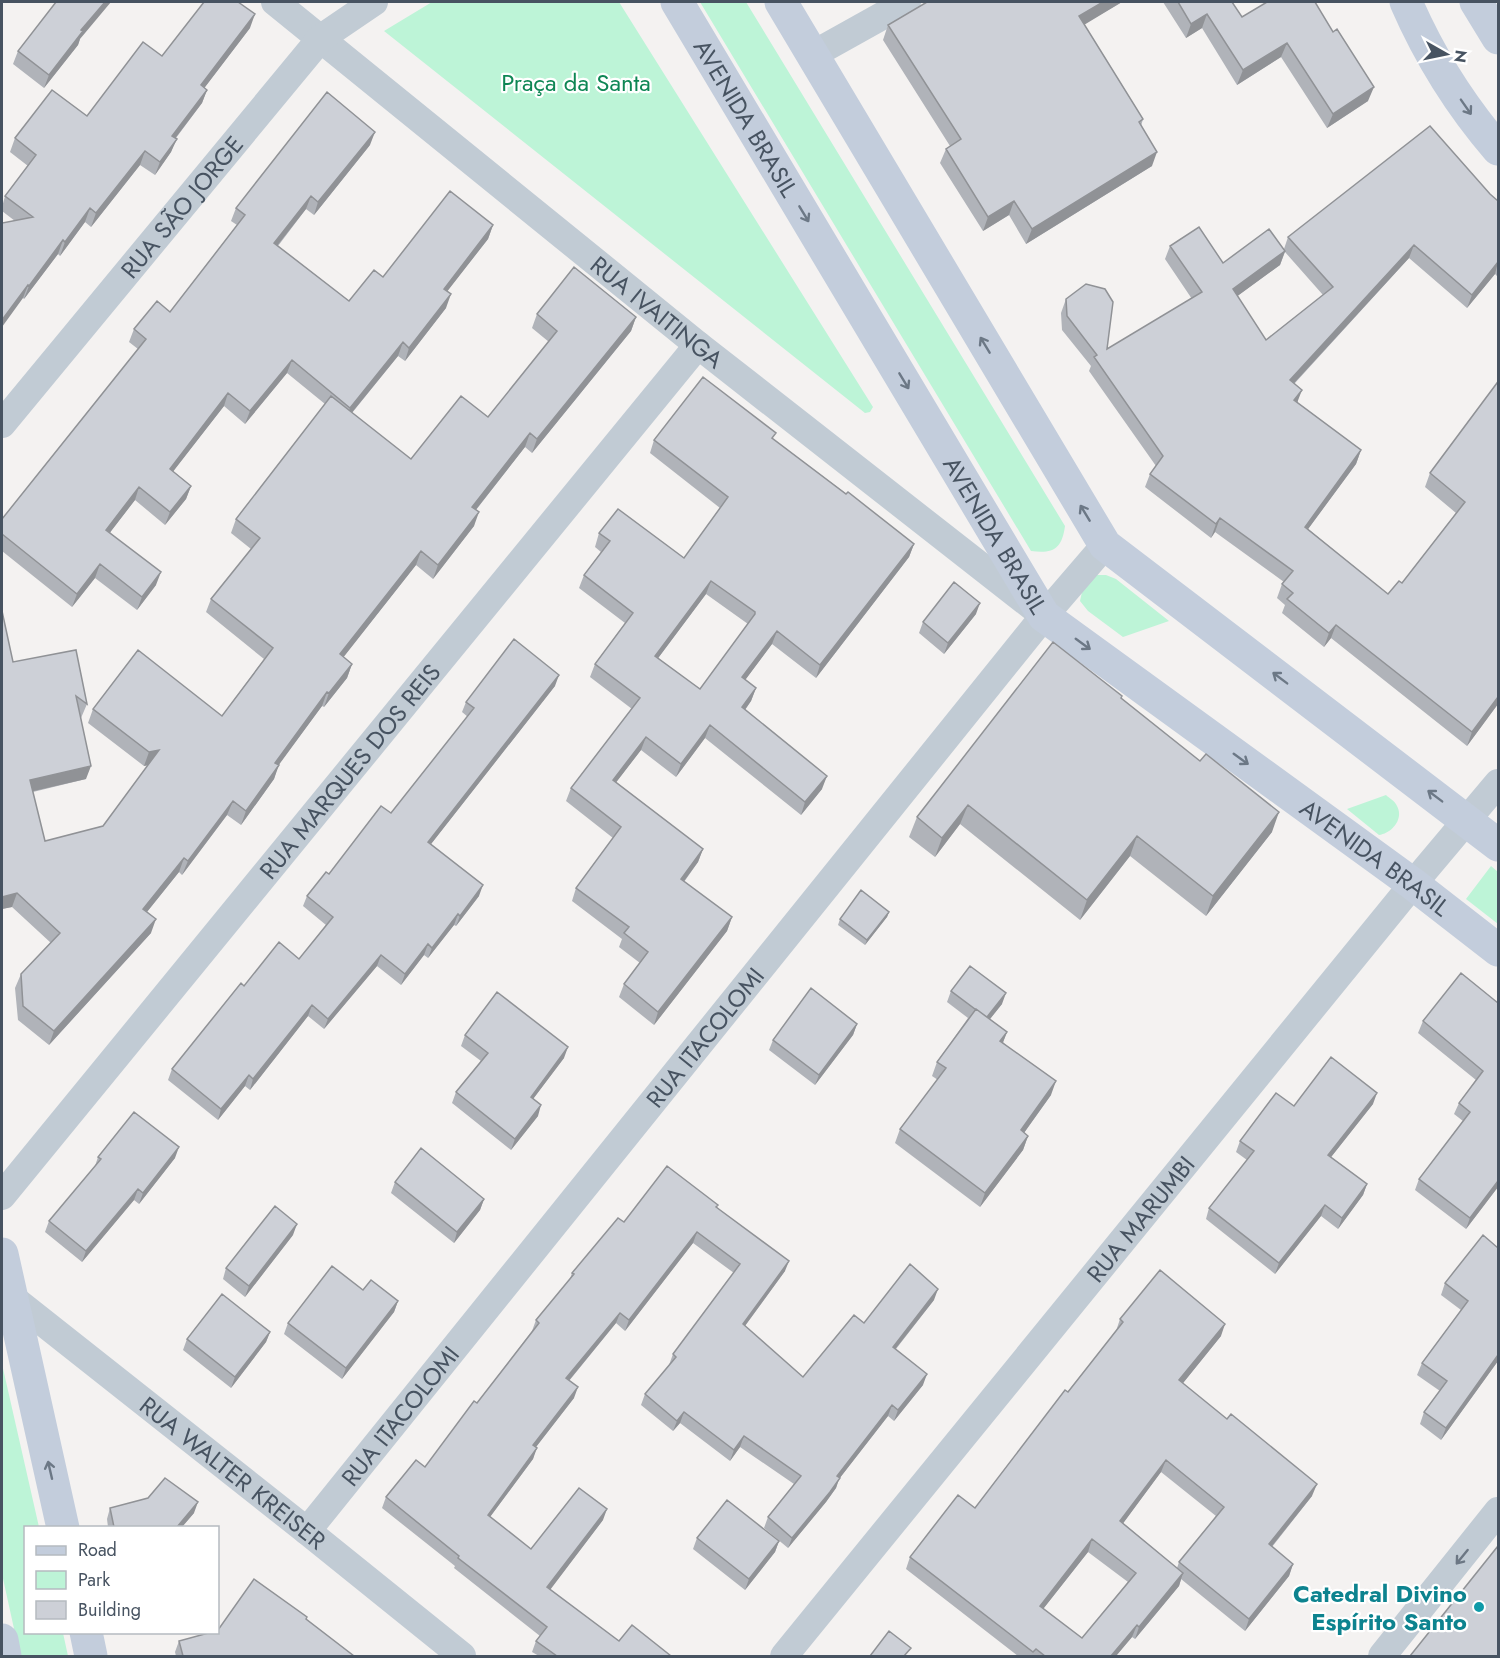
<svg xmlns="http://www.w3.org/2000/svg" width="1500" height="1658" viewBox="0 0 1500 1658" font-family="Jost,sans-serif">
	<rect width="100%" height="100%" fill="#f4f2f1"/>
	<path fill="#bdf4d7" d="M432,2H619L873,407L870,412L865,413L384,31Z
		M700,2H746L1065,526C1062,549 1053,554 1031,551Z
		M1095,575H1106L1116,579L1169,621L1123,637L1088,611L1080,601L1082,592Z
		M1386,795C1389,798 1395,801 1397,806C1404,819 1392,833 1379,835L1347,809Z
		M1491,866L1498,872V924L1466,899Z
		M2,1364L39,1527L26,1528V1632L63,1633L68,1656H20L2,1574Z"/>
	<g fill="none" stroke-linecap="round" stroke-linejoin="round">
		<g stroke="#c1cbd4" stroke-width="28">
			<path id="s1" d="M275,2L698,345L1038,611"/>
			<path d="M812,55L907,2"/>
			<path id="s2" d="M2,424L321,38L374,2"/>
			<path id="s3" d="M2,1196L698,345"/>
			<path id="s4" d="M2,1296L11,1297L307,1531L462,1656"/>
			<path id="s5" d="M307,1531L1044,616L1105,545"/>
			<path id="s6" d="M784,1656L1413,884L1498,783"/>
			<path d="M1382,1656L1498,1511"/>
		</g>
		<g stroke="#c3cddc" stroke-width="33">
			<path id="s7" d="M677,2L1044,616L1413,884L1498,950"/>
			<path d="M781,2L1105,545L1498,845"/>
			<path d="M1406,2C1429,55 1460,105 1498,149"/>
			<path d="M1476,2L1498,38"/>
			<path d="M2,1254L63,1528"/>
			<path d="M86,1632L91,1656"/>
			<path d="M2,1640L5,1656"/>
		</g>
	</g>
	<path fill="#b0b3b9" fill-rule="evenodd" d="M927,2H1122L1084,24L1143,119L1141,126L1152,166L1026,244L1009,215L983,231L940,163L946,149L950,146L883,40L888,25Z
		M1163,2H1232L1242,17L1267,2L1368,101L1327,128L1281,57L1237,85L1202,28L1186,38Z
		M250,28L204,88L207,90L202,103L176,138L171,152L155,175L140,165L91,227L85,222L60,256L58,254L24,299L23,298L15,221L2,211V207L5,196L28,166L10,152L15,138L87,116L162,56Z
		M80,39L78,45L44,88L13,64L18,51Z
		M370,145L314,215L306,209L278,246L349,301L383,277L493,225L488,239L447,291L446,308L405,361L398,356L352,413L411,459L488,417L549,342L532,328L537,314L636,317L631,331L532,453L525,447L476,510L474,526L433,579L416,565L343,657L352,664L347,678L324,707L322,706L278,765L274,779L241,825L227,815L182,875L179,872L147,912L151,933L49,1045L18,1020L15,988L21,974L51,943L12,907L2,909V611L13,662L76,650L87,704L81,718L86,779L33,792L45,841L103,826L148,765L144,766L88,723L93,709L222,716L264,659L206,612L211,599L251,549L231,533L236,519L325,404L287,373L245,424L224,406L173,471L191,486L186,499L165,525L135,500L110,532L156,585L137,610L95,578L72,607L2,551V519L138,349L129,342L134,329L170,312L237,225L231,221L236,208Z
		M1490,194L1498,201V277L1495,274L1467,308L1409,258L1295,383L1298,403L1361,450L1356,464L1308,529L1388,594L1402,583L1456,513L1425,487L1430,473L1497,383L1498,704L1467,746L1331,638L1324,647L1282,613L1285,605L1277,598L1282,584L1284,582L1215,532L1211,538L1145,487L1150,474L1156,466L1089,371L1091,366L1062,330L1061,313L1066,299L1107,349L1192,299L1165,259L1170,246L1223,263L1284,249L1288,237ZM1285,252L1323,295L1266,340L1237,296L1280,265Z
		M773,439L914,544L909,557L816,678L772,644L745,680L756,688L751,701L745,710L822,789L801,815L705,738L676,777L641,750L616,782L703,849L698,862L684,882L732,917L727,931L654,1025L619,997L624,984L640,963L619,947L622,939L572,901L576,888L613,838L566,801L571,788L632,709L590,677L595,664L625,623L579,588L584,575L601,552L595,547L599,533L684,558L720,508L650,453L654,440ZM706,594L748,624L700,689L658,658Z
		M976,614L944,654L919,633L923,622Z
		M555,686L431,844L479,896L456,926L454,925L428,958L424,955L401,985L377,966L324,1029L308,1016L250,1090L245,1086L218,1120L168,1080L172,1069L244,986L299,959L326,925L303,906L307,896L391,813L468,717L462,712L466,702Z
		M1121,698L1272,832L1206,916L1130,856L1080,920L960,824L935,857L909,837L917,817Z
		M889,912L887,917L865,945L838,925L840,919Z
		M951,991L1002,1004L990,1019L1007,1032L1003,1042L1051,1095L1024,1133L1028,1136L1023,1150L980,1207L895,1143L900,1129L938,1080L932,1076L937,1062L968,1018L947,1002Z
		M1498,1003V1187L1466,1229L1415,1190L1419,1179L1463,1121L1454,1114L1459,1103L1476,1080L1418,1033L1423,1021Z
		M857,1024L853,1035L815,1085L769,1050L773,1040Z
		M465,1035L564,1058L533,1099L538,1116L511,1150L452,1103L456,1092L481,1061L461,1046Z
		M1373,1104L1331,1157L1367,1184L1363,1195L1338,1229L1321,1216L1275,1274L1206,1219L1209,1208L1247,1160L1236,1152L1240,1141L1294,1106Z
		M98,1157L175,1158L139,1204L134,1200L82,1262L45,1232L49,1221L95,1166Z
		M395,1182L484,1199L480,1210L454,1243L391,1193Z
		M717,1207L785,1271L745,1326L803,1377L864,1323L934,1300L896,1349L923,1385L894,1421L888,1416L839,1479L836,1488L826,1502L788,1548L764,1528L768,1517L794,1484L740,1447L730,1461L680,1423L673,1431L641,1405L645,1394L669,1365L673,1354L734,1273L693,1243L625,1331L616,1323L569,1381L574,1398L536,1447L533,1459L490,1517L531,1549L603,1520L550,1589L619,1641L671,1656H539L532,1652L536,1641L540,1636L454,1568L455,1566L382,1508L386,1497L425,1467L477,1403L532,1331L536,1320L570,1279L572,1273L624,1222Z
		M293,1235L245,1297L223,1279L226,1268Z
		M1498,1248V1361L1441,1440L1420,1424L1424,1412L1440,1391L1417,1375L1422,1363L1461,1310L1441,1295L1445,1283Z
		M363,1290L398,1301L394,1312L342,1379L284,1334L288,1323Z
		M1120,1319L1221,1336L1183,1383L1312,1496L1272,1547L1293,1564L1289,1576L1245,1631L1181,1579L1179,1586L1135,1639L1132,1637L1116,1656H1018L906,1569L910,1557L975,1508L1116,1331ZM1161,1472L1216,1516L1179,1562L1177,1568L1123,1523ZM1088,1552L1128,1582L1082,1638L1043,1609Z
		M270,1332L266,1342L231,1388L183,1350L187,1339Z
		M110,1508L194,1513L182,1527H108L107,1519Z
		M697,1538L779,1541L775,1552L745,1590L693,1549Z
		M306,1619L354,1656H176L175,1652L179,1641Z"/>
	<path fill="#909296" d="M105,2H111L80,39L78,45L44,88L49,75L81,30Z
		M1103,2H1122L1074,31L1079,16Z
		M255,14L250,28L196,99L201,85Z
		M1207,14L1202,28L1186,38L1191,24Z
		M1287,43L1281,57L1237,85L1243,70Z
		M1374,87L1368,101L1327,128L1333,114Z
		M207,90L202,103L167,149L172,136Z
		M375,132L370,145L314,215L318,202Z
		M177,139L171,152L155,175L160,162Z
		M145,151L140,165L91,227L96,213Z
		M1157,152L1152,166L1026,244L1032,229Z
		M311,196L306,209L269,256L274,243Z
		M1014,201L1009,215L983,231L988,217Z
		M90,208L85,222L60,256L65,242Z
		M493,225L488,239L439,302L444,289Z
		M63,240L58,254L24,299L29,286Z
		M1414,245L1409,258L1285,393L1290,380Z
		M1285,251L1280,265L1228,303L1233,289Z
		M1498,262L1495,274L1467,308L1472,295Z
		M28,285L23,298L2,327V320Z
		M451,294L446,308L405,361L409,348Z
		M636,317L631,331L532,453L537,439Z
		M403,342L398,356L345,421L350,408Z
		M292,360L287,373L245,424L250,411Z
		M1302,390L1297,403L1294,400Z
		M228,393L224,406L165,482L170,469Z
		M530,433L525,447L467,521L472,507Z
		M1361,450L1356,464L1300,540L1305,527Z
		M191,486L186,499L165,525L170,512Z
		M139,487L135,500L102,543L106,530Z
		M479,512L474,526L433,579L438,565Z
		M1220,518L1215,532L1211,538L1216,524Z
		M914,544L909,557L816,678L820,665Z
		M421,551L416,565L335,668L340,654Z
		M100,564L95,578L72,607L77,594Z
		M161,572L156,585L137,610L142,597Z
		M711,581L706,594L650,669L655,656Z
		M980,603L976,614L944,654L948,643Z
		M1336,625L1331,638L1324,647L1329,633Z
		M777,631L772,644L737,691L742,677Z
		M352,664L347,678L324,707L329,693Z
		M559,675L555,686L424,853L428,842Z
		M756,688L751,701L737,721L742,707Z
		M327,692L322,706L270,777L275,763Z
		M1498,694V704L1467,746L1472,732Z
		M710,725L705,738L676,777L681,764Z
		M646,737L641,750L608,793L613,780Z
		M159,750L154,764L144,766L149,752Z
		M279,765L274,779L241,825L246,811Z
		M91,766L86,779L25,793L30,780Z
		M827,776L822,789L801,815L805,802Z
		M233,801L227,815L182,875L188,861Z
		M968,805L960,824L935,857L942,838Z
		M1279,812L1272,832L1206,916L1213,896Z
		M1137,836L1130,856L1080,920L1087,900Z
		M703,849L698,862L676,892L681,879Z
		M184,858L179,872L138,923L143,909Z
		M483,885L479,896L456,926L460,916Z
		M17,893L12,907L2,909V897Z
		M889,912L887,917L865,945L867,940Z
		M458,914L454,925L428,958L432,948Z
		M732,917L727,931L654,1025L658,1012Z
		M156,919L151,933L49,1045L54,1031Z
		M428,944L424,955L401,985L405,974Z
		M381,955L377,966L324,1029L328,1019Z
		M1006,993L1002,1004L982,1029L986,1018Z
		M312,1005L308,1016L250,1090L253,1079Z
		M857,1024L853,1035L815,1085L819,1075Z
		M1007,1032L1002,1045L1000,1041Z
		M568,1047L564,1058L527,1107L531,1097Z
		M249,1075L245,1086L218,1120L221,1109Z
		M1056,1081L1051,1095L1016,1144L1021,1130Z
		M1377,1093L1373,1104L1324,1166L1328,1155Z
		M541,1105L538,1116L511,1150L515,1139Z
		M1028,1136L1023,1150L980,1207L985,1193Z
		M179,1147L175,1158L139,1204L143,1193Z
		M1498,1181V1187L1466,1229L1470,1218Z
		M1367,1184L1363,1195L1338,1229L1342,1218Z
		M138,1189L134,1200L82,1262L86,1251Z
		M484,1199L480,1210L454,1243L457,1232Z
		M1325,1205L1321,1216L1275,1274L1279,1263Z
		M297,1224L293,1235L245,1297L249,1286Z
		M697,1232L693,1243L625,1331L629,1320Z
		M789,1261L785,1271L739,1334L743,1324Z
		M938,1289L934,1300L889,1357L893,1347Z
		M398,1301L394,1312L342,1379L346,1368Z
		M620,1313L616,1323L562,1389L566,1378Z
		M1225,1324L1221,1336L1175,1393L1179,1380Z
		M270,1332L266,1342L231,1388L235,1377Z
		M1498,1355V1361L1441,1440L1446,1428Z
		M927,1374L923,1385L894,1421L898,1410Z
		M578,1387L574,1398L529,1456L533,1445Z
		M892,1405L888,1416L839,1479L836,1488L826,1502L788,1548L792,1538L837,1476Z
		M684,1412L680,1423L673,1431L677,1421Z
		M744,1436L740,1447L730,1461L734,1450Z
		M537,1448L533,1459L484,1525L488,1515Z
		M1166,1460L1161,1472L1116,1533L1120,1521Z
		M1317,1484L1312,1496L1264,1556L1269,1544Z
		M198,1502L194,1513L182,1527H177Z
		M607,1509L603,1520L544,1598L547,1587Z
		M1092,1539L1088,1552L1036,1618L1040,1606Z
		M779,1541L775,1552L745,1590L749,1579Z
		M1293,1564L1289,1576L1245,1631L1249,1619Z
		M1183,1573L1179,1586L1135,1639L1139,1627Z
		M1137,1625L1132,1637L1116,1656H1111Z"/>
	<path fill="#cdd0d7" stroke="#909296" stroke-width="1.5" fill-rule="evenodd" d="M56,2H105L81,30L83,31L49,75L18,51Z
		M204,2H238L255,14L201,85L207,90L172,136L177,139L160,162L145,151L96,213L90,208L65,242L63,240L29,286L28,285L2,320V223L33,217L5,196L36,155L15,138L52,90L87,116L143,42L162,56Z
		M927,2H1103L1079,16L1143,119L1139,122L1157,152L1032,229L1014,201L988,217L946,149L961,139L888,25Z
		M1178,2H1232L1242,17L1267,2H1315L1333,32L1337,29L1374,87L1333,114L1287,43L1243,70L1207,14L1191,24Z
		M327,92L375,132L318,202L311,196L274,243L349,301L374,270L383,277L450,191L493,225L444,289L451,294L409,348L403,342L350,408L292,360L250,411L228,393L170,469L191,486L170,512L139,487L106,530L161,572L142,597L100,564L77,594L2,534V519L146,339L134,329L157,301L170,312L245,215L236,208Z
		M1430,126L1490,194L1498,201V262L1472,295L1414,245L1290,380L1302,390L1294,400L1361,450L1305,527L1388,594L1399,581L1402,583L1465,502L1430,473L1497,383L1498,384V697L1472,732L1336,625L1329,633L1287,599L1293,593L1282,584L1293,571L1220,518L1216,524L1150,474L1163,456L1094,357L1097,355L1067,316L1066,299L1086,284L1105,289L1113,302L1107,349L1202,292L1170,246L1199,227L1223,263L1269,229L1285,251L1233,289L1266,340L1333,287L1288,237Z
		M574,267L636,317L537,439L530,433L472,507L479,512L438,565L421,551L340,654L352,664L329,693L327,692L275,763L279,765L246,811L233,801L188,861L184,858L143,909L156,919L54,1031L23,1006L21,974L60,933L17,893L2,897V611L13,662L76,650L87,704L76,696L91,766L30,780L45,841L103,826L159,750L149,752L93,709L138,650L222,716L273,648L211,599L260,538L236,519L331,396L411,459L461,396L488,417L557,331L537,314Z
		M703,377L776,433L772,438L846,494L848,492L914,544L820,665L777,631L742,677L756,688L742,707L827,776L805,802L710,725L681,764L646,737L613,780L703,849L681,879L732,917L658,1012L624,984L648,952L624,933L629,927L576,888L621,827L571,788L640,698L595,664L633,613L584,575L610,541L599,533L618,509L684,558L728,497L654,440ZM711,581L755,612V614L700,689L655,656Z
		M954,582L980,603L948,643L923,622Z
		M514,639L559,675L428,842L483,885L460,916L458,914L432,948L428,944L405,974L381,955L328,1019L312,1005L253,1079L249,1075L221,1109L172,1069L241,983L244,986L279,942L299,959L333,917L307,896L326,872L329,874L381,806L391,813L474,708L466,702Z
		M1053,642L1122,696L1121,698L1200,761L1206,754L1279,812L1213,896L1137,836L1087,900L968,805L942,838L917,817Z
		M861,890L889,912L867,940L840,919Z
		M970,966L1006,993L987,1017L976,1009H975L951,991Z
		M1461,973L1498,1003V1181L1470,1218L1419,1179L1470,1112L1459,1103L1483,1071L1423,1021Z
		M811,988L857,1024L819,1075L773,1040Z
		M497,992L568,1047L531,1097L541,1105L515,1139L456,1092L488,1053L465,1035Z
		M976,1009L1007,1032L1000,1041L1056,1081L1021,1130L1028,1136L985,1193L900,1129L946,1068L937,1062Z
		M1331,1057L1377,1093L1328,1155L1367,1184L1342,1218L1325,1205L1279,1263L1209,1208L1254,1151L1240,1141L1276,1093L1294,1106Z
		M134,1112L179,1147L143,1193L138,1189L86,1251L49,1221L101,1159L98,1157Z
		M421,1148L484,1199L457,1232L395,1182Z
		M667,1166L718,1205L716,1207L789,1261L743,1324L803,1377L854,1315L864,1323L910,1264L938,1289L893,1347L927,1374L898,1410L892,1405L837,1476L840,1478L830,1492L792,1538L768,1517L801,1476L744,1436L734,1450L684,1412L677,1421L645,1394L676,1357L673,1354L740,1264L697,1232L629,1320L620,1313L566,1378L578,1387L533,1445L537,1448L488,1515L531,1549L579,1488L607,1509L547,1587L619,1641L632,1625L671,1656H557L536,1641L547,1627L458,1558L459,1556L386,1497L416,1460L425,1467L474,1401L477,1403L539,1323L536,1320L574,1274L572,1273L618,1218L624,1222Z
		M275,1206L297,1224L249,1286L226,1268Z
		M1483,1235L1498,1248V1355L1446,1428L1424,1412L1447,1381L1422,1363L1468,1301L1445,1283Z
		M332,1266L363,1290L371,1280L398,1301L346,1368L288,1323Z
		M1160,1270L1225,1324L1179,1380L1227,1419L1231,1414L1317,1484L1269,1544L1293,1564L1249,1619L1179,1562L1224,1507L1166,1460L1120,1521L1183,1573L1139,1627L1137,1625L1111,1656H1045L1036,1649L1033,1652L910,1557L958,1495L975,1508L1065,1390L1068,1392L1123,1322L1120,1319ZM1092,1539L1136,1573L1082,1638L1040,1606Z
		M222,1294L270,1332L235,1377L187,1339Z
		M165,1478L198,1502L177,1527H114L110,1508L148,1498Z
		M727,1500L779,1541L749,1579L697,1538Z
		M1498,1546V1656H1410Z
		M254,1579L307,1617L306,1619L354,1656H183L179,1641L212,1632H218V1630Z
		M889,1631L911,1648L904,1656H870Z"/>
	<defs><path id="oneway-shaft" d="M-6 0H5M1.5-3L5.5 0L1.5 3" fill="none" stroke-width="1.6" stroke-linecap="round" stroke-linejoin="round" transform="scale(1.5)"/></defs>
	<g stroke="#6c7886">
		<use href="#oneway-shaft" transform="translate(1466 107) rotate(55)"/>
		<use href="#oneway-shaft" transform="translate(804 214) rotate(59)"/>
		<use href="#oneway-shaft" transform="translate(985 345) rotate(-121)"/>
		<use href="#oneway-shaft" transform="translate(904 381) rotate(59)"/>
		<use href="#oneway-shaft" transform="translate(1085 513) rotate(-121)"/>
		<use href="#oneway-shaft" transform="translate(1083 644) rotate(36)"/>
		<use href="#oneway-shaft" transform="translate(1280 678) rotate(-143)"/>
		<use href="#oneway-shaft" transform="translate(1241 759) rotate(36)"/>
		<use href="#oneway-shaft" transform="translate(1435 796) rotate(-143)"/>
		<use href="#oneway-shaft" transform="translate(50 1470) rotate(-103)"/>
	</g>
	<use stroke="#6c7784" href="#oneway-shaft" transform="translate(1462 1557) rotate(129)"/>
	<circle fill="#0f9aa8" stroke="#fff" stroke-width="2" cx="1479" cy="1607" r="6"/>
	<g text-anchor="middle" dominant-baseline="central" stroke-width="4.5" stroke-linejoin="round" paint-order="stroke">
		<g font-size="24" fill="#0e8654" stroke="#fff">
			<text x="576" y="82">Praça da Santa</text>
		</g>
		<g font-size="24" fill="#475361" stroke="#fff">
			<text stroke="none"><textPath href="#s7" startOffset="135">AVENIDA BRASIL</textPath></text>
			<text stroke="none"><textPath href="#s2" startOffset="282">RUA SÃO JORGE</textPath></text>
			<text stroke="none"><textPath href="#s1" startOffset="492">RUA IVAITINGA</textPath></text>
			<text stroke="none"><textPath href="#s7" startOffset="621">AVENIDA BRASIL</textPath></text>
			<text stroke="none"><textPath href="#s3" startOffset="549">RUA MARQUES DOS REIS</textPath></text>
			<text stroke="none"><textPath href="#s7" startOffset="1125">AVENIDA BRASIL</textPath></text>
			<text stroke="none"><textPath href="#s5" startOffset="634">RUA ITACOLOMI</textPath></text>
			<text stroke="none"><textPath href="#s6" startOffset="564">RUA MARUMBI</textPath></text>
			<text stroke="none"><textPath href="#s5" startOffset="148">RUA ITACOLOMI</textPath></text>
			<text stroke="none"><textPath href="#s4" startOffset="292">RUA WALTER KREISER</textPath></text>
		</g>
		<g font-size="24" font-weight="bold" fill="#0d838f" stroke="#fff" text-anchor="end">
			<text x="1467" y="1593">Catedral Divino<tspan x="1467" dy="28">Espírito Santo</tspan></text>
		</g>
	</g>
	<rect width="1500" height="1658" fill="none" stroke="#475361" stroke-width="6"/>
	<rect x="24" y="1526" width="195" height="108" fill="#ffffff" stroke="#b5bac0" stroke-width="1.5"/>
	<rect x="36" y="1546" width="30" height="9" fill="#c3cddc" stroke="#b5bac0" stroke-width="1.5"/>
	<text x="78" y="1556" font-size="18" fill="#475361">Road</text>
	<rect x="36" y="1571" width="30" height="18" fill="#bdf4d7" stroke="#b5bac0" stroke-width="1.5"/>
	<text x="78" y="1586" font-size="18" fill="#475361">Park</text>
	<rect x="36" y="1601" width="30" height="18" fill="#cdd0d7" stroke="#b5bac0" stroke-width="1.5"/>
	<text x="78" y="1616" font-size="18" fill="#475361">Building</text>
	<g transform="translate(1446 54) rotate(99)" stroke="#ffffff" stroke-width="4.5" paint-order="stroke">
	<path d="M0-4.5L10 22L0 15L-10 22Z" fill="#475361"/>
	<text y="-9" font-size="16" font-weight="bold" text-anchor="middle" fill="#475361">N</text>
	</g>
</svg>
